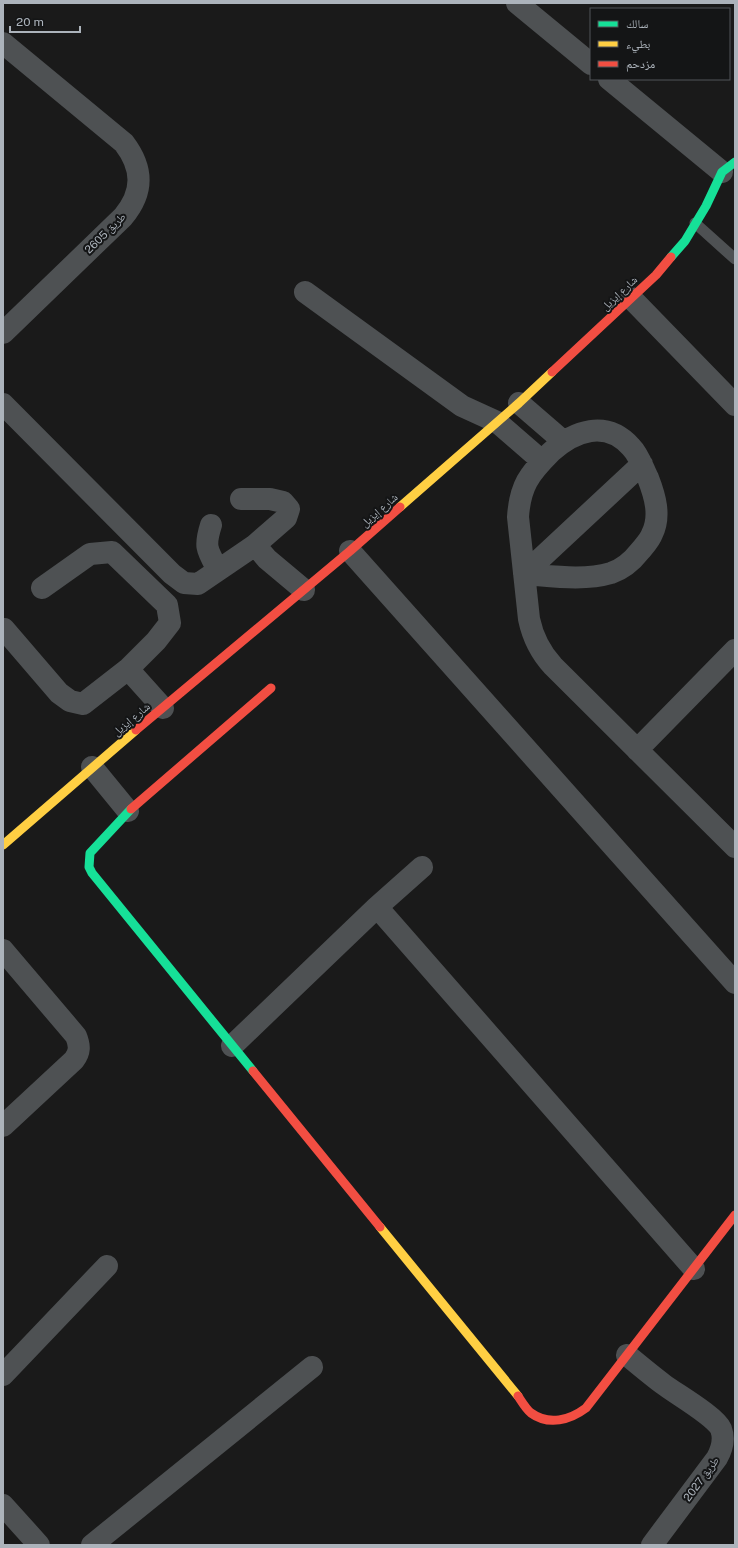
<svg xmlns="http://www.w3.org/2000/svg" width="738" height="1548" viewBox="0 0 738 1548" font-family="'Public Sans','Noto Naskh Arabic',sans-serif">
	<rect width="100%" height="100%" fill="#1a1a1a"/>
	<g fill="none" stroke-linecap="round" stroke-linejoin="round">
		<path stroke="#4e5153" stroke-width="11" d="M695,223L735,259"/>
		<path stroke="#4e5153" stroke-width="22" d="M517,3L591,64
			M3,43L124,143C143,168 144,192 123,217L3,333
			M609,79L722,172
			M305,292L462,406L497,422L542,461
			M631,298L735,405
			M519,403L563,441
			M3,404L172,574L184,583L198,584L255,545
			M241,499H270L283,502L289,509L286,518L255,545L267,559L304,590
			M211,525C204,547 207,550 218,570
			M350,551L735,983
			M524,574C552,576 584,581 611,573C623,569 633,560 640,551C644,546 650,540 652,534C661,516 655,496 648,478C643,468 639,455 631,447C606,419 574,431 551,452C529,474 520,486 518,517L529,619C533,638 540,652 553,666L735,847
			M524,574L642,464
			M42,588L90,554L112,552L167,605L170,623L156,641L128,669L163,708
			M4,629L59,693L70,701L83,704L128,669
			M637,750L735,650
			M92,767L128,811
			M377,907L694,1269
			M3,950L76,1036C80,1046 80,1052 74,1060L3,1126
			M232,1046L377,907L422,867
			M627,1355C639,1365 651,1375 663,1384C676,1394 715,1416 721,1429C725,1440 722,1449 717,1458L652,1545
			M3,1375L107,1266
			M3,1505L39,1545
			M92,1545L312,1367"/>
		<path stroke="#16e098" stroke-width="9" d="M671,257L685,241L706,206L722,172L735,162
			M131,809L90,853L89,867L92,873L253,1071"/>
		<path stroke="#ffcf43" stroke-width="9" d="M400,507L519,403L552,372
			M3,845L136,730
			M380,1227L518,1396"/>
		<path stroke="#f24e42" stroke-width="9" d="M552,372L656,275L671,257
			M136,730L350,551L400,507
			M131,809L271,688
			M253,1071L380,1227
			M518,1396C522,1402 526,1409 531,1413C549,1426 570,1420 586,1408L735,1215"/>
	</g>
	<g text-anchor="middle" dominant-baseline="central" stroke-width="4" stroke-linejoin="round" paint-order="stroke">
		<g font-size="11" fill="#acb3bb" stroke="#141516">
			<text transform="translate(105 233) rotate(-45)">طريق 2605</text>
			<text transform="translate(619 293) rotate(-43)">شارع إيزيل</text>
			<text transform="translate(379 510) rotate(-41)">شارع إيزيل</text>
			<text transform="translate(131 719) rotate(-40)">شارع إيزيل</text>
			<text transform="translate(701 1479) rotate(-54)">طريق 2027</text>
		</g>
	</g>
	<rect width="738" height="1548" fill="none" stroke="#acb3bb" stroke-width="8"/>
	<rect x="590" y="8" width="140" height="72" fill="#141516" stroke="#515458"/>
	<rect x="598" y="21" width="20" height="6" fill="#16e098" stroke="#515458"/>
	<text x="626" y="28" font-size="12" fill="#acb3bb">سالك</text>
	<rect x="598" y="41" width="20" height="6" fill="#ffcf43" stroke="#515458"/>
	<text x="626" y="48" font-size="12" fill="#acb3bb">بطيء</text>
	<rect x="598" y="61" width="20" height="6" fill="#f24e42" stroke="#515458"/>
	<text x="626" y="68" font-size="12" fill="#acb3bb">مزدحم</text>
	<path d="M10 26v6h70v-6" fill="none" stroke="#acb3bb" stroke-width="2"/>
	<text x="16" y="26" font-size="12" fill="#acb3bb" stroke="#141516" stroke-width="3" paint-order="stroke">20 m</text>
</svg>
